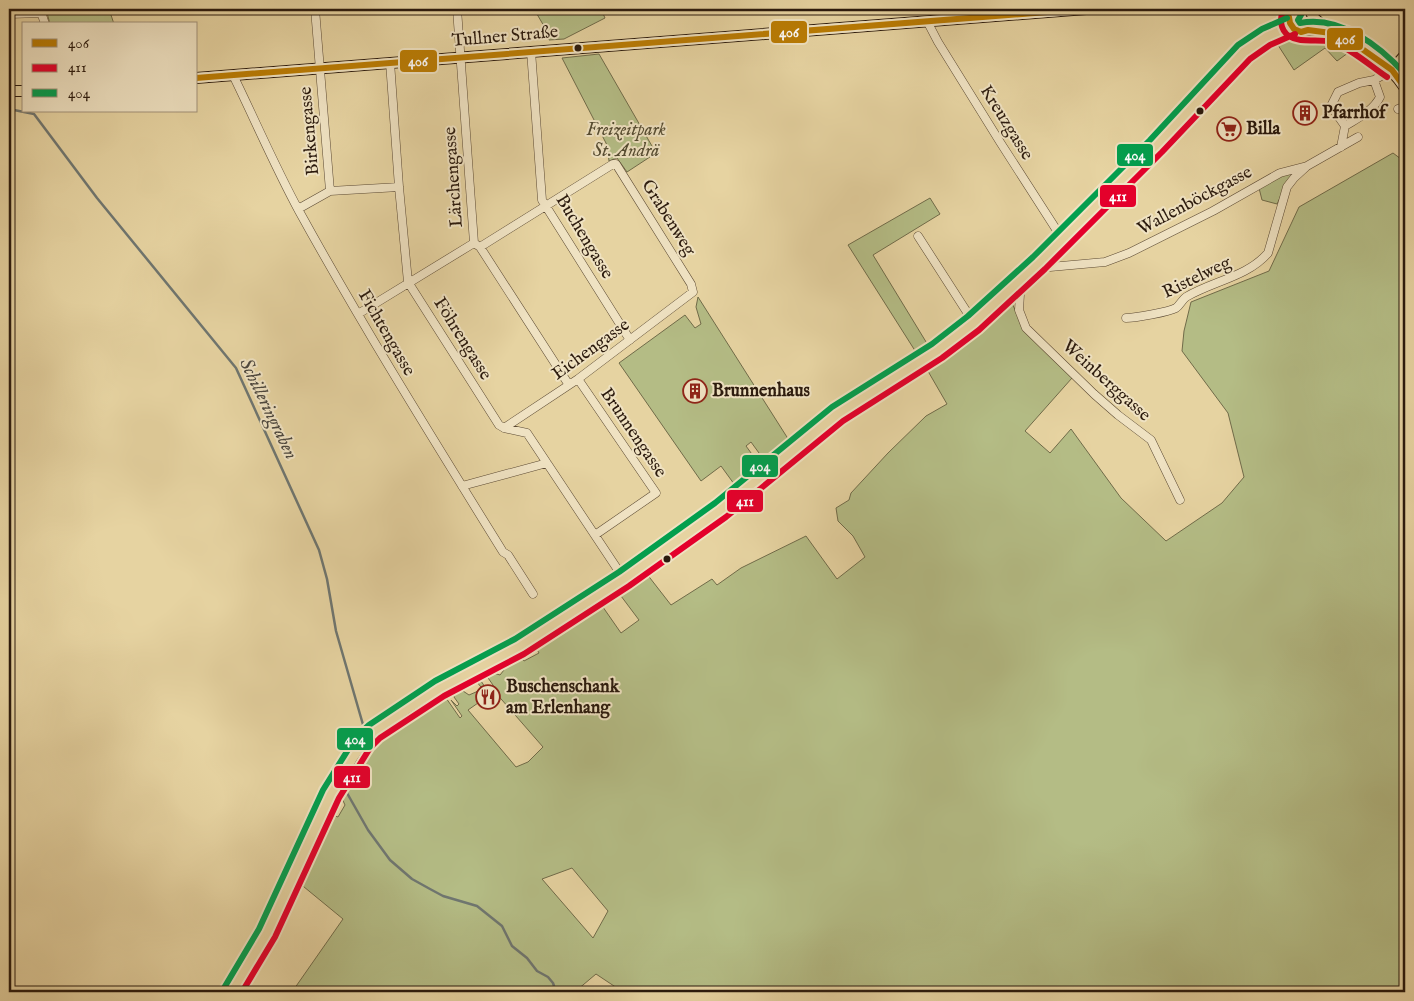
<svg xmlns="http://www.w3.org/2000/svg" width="1414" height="1001" viewBox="0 0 1414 1001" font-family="'IM FELL English',serif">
	<rect width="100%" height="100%" fill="#e6d3a1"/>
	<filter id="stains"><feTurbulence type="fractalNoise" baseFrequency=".004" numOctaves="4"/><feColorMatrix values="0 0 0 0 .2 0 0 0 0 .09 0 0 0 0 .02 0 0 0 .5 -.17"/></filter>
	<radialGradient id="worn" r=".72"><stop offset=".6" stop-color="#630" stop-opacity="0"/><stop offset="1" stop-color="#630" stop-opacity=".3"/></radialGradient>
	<path fill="#b4bc85" stroke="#706b49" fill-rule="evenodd" d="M46,9H109L114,24H50Z
		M534,9H601L605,18L564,39L549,40L548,33Z
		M1315,34L1326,38L1332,43L1352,50L1337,61L1325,48L1294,70L1276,42L1281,36L1299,37Z
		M599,54L656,153L627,172L617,158L609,161L607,145L562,58Z
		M1393,153L1405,162V992H623L596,974L577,990L578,992H292L343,919L298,882L332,815L338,817L345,805L339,792L342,783L361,751L392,724L425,704L435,702L443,696L446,698L460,718L462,716L451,700L457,706L459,704L454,697V694L463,691L469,695L476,692L481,687L476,681L479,678L485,687L480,693L482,694L489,688L494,689L495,688L484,672L487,671L500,675L504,670L493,666L518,653L524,661L539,653L534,644L598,600L621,633L639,620L615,588L643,569L671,605L712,579L717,585L741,568L806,536L837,579L865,557L853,536L838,521L836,508L849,500L851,493L888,453L926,416L947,404L925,366L1010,299L1024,329L1072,378L1025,431L1050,453L1071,429L1121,498L1166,541L1222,503L1244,477L1228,413L1182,351L1184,331L1191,302L1269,271L1299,207ZM495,692L543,747L528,762L516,767L468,710L478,703L481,707L485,704L481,699L488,693L491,695ZM572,868L608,911L593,938L542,879Z
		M1299,170L1286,186L1277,204L1262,200L1259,188L1281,176Z
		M930,198L940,214L873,255L931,350L919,357L848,245Z
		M698,297L792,445L767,464L751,442L746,446L762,468L737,488L721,466L701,481L619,363L685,315L695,328L701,324L696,307Z"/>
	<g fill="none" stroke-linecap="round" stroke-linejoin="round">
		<path stroke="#6f7670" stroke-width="2.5" d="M9,109L34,114L97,198L236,368L319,550L327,579L336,631L366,735
			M372,744C362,756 346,775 347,793L368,830L390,860L412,879L430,889L443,896L477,906L502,926L512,946L527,958L537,971L548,977L553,983L556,992"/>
		<g stroke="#5a4832" stroke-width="9">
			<path id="minor" d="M40,9L45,24
				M315,9L330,191
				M457,9L474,243L480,247L569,385
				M9,14L41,13
				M927,21L938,42L1000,142L1063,240
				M531,51L542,200L630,340
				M390,62L399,187L408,282L499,425L504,428L527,433L624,579
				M233,75C255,120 275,167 299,211C363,327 433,439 503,552L508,555L533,594
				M1398,109L1403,107L1405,102
				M1345,126C1358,118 1373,111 1380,97L1374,80
				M1341,147L1345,126L1331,106L1338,92L1359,83L1374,80L1392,70
				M298,209L330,191L399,187
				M918,236L974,323
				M480,247L613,164H616L691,284L693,292L578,379L504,428
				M1039,263L1050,267L1105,262L1129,253L1213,211L1280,173L1307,166L1358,137
				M1018,284L1020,294L1019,310L1026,328L1094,394L1118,415L1151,440L1180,500
				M358,314L474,243
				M1126,318C1134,318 1169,312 1176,308C1180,305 1182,300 1186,297C1213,281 1247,277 1268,253L1287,187L1294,178L1306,167
				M578,379L656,493L595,535
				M462,486L547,463"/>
		</g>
		<g stroke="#2b1a0d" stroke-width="12">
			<path id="major" d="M1295,9C1289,14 1287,23 1294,29C1299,33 1302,31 1308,30C1314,29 1326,31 1331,33C1357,40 1391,66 1405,88
				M1309,9L1314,18L1331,33
				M1392,70L1405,55
				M196,78L1086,9
				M9,91H24
				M232,992L267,933L331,794L352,758L363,742L375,731L408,708L440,688L519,647L624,579L720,510L838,414L937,351L974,323L1039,263L1156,146L1244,52L1266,37L1291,26"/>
		</g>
		<use href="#minor" stroke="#efe2c2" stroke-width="8"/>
		<use href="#major" stroke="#e6d3a1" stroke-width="10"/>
		<g stroke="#efe2c2" stroke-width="10">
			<path id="bus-1" d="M1281,9L1289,17L1290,23L1294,29L1301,32L1308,30L1331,33L1355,44L1392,70L1405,88
				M196,78L1086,9"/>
		</g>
		<g stroke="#efe2c2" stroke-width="10">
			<path id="bus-2" d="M1284,9C1279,18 1280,30 1289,36C1301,44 1318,38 1331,42C1352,49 1369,65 1387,77
				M242,992L275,937L339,798L370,748L380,738L444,696L524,654L629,586L726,517L843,421L942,358L979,330L1045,269L1162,152L1250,59L1270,45L1295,34"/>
		</g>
		<g stroke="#efe2c2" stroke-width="10">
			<path id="bus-3" d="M1301,15L1298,20L1300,23C1340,15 1380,46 1405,74
				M224,988L259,929L323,790L356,737L369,725L435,681L515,639L619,572L715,503L832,407L932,344L968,316L1033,257L1150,140L1238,45L1262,29L1287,18"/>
		</g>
		<use href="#bus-1" stroke="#ba7c04" stroke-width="6"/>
		<use href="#bus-2" stroke="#e4002b" stroke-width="6"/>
		<use href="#bus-3" stroke="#029f4e" stroke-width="6"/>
	</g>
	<defs>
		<g id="building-ring" transform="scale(1.25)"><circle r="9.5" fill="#efe2c2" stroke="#8f2418" stroke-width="1.5"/><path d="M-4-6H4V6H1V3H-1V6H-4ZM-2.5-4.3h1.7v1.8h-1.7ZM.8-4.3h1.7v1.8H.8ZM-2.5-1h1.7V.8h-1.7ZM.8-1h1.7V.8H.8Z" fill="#8f2418"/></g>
		<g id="supermarket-ring" transform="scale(1.25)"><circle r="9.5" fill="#efe2c2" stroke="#8f2418" stroke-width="1.5"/><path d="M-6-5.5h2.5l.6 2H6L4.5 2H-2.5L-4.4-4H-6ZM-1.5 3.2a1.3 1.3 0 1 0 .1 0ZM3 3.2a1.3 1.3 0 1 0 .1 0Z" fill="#8f2418"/></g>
		<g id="restaurant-ring" transform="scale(1.25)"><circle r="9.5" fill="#efe2c2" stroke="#8f2418" stroke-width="1.5"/><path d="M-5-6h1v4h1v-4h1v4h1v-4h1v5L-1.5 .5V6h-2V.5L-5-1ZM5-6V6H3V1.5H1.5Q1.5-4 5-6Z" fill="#8f2418"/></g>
	</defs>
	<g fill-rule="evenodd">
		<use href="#building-ring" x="1305" y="113"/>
		<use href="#supermarket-ring" x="1229" y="129"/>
		<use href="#building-ring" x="695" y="391"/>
		<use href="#restaurant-ring" x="488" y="697"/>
	</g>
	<g fill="#2b1a0d" stroke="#efe2c2" stroke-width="2">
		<circle cx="578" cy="48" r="4.5"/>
		<circle cx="1200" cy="111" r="4.5"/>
		<circle cx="667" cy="559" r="4.5"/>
	</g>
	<g text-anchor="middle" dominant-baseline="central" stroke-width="4" stroke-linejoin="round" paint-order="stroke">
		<g font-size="18" fill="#2b1a0d" stroke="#efe2c2">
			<text transform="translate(505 37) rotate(-5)">Tullner Straße</text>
			<text transform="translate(1006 123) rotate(58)">Kreuzgasse</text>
			<text transform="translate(310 131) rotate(-95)">Birkengasse</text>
			<text transform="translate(454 177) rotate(-94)">Lärchengasse</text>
			<text transform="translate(1195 201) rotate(-28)">Wallenböckgasse</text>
			<text transform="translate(668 218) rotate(58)">Grabenweg</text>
			<text transform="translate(584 237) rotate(59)">Buchengasse</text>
			<text transform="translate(1197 278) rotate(-26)">Ristelweg</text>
			<text transform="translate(386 333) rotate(60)">Fichtengasse</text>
			<text transform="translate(462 339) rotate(58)">Föhrengasse</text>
			<text transform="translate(591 350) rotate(-36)">Eichengasse</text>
			<text transform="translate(1106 381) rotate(42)">Weinberggasse</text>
			<text transform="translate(633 433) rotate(56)">Brunnengasse</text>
		</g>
		<g font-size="18" font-weight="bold" fill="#2b1a0d" stroke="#efe2c2" text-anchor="start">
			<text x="1322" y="113">Pfarrhof</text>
			<text x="1246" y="129">Billa</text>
			<text x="712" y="391">Brunnenhaus</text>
			<text x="506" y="687">Buschenschank<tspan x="506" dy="21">am Erlenhang</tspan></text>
		</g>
		<g font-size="18" font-style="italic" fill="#544b31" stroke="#efe2c2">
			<text x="626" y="130">Freizeitpark<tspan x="626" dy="21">St. Andrä</tspan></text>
		</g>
		<g font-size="19" font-style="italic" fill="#4d483f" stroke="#efe2c2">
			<text transform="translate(268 409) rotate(64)">Schilleringraben</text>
		</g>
	</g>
	<g stroke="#efe2c2" stroke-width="2">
		<rect x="770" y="20" width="38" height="24" rx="5" fill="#ba7c04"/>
		<rect x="1326" y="27" width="38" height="24" rx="5" fill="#ba7c04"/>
		<rect x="399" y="49" width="39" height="24" rx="5" fill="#ba7c04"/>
		<rect x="1116" y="143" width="38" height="24" rx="5" fill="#029f4e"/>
		<rect x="1099" y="184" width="38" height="24" rx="5" fill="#e4002b"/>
		<rect x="741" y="454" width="38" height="24" rx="5" fill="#029f4e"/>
		<rect x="726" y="489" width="38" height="24" rx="5" fill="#e4002b"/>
		<rect x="336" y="727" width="38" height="24" rx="5" fill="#029f4e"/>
		<rect x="333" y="765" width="38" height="24" rx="5" fill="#e4002b"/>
	</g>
	<g font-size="14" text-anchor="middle" font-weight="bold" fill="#fff">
		<text x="789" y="37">406</text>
		<text x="1345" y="44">406</text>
		<text x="418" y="66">406</text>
		<text x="1135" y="160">404</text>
		<text x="1118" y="201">411</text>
		<text x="760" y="471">404</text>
		<text x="745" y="506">411</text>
		<text x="355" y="744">404</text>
		<text x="352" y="782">411</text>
	</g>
	<rect width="1414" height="1001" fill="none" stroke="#e6d3a1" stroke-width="30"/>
	<rect x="10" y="10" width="1394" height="981" fill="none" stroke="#2b1a0d" stroke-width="2.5"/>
	<rect x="15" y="15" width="1384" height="971" fill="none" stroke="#2b1a0d"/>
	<rect x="22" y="22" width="175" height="90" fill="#efe2c2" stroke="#a1927a"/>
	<rect x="32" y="39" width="25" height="8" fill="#ba7c04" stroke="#a1927a"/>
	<text x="68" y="48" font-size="15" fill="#2b1a0d">406</text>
	<rect x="32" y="64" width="25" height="8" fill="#e4002b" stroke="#a1927a"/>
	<text x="68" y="72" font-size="15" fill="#2b1a0d">411</text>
	<rect x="32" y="89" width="25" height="8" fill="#029f4e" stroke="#a1927a"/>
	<text x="68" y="98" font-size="15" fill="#2b1a0d">404</text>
	<rect width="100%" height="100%" filter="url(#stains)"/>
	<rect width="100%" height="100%" fill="url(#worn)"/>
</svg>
